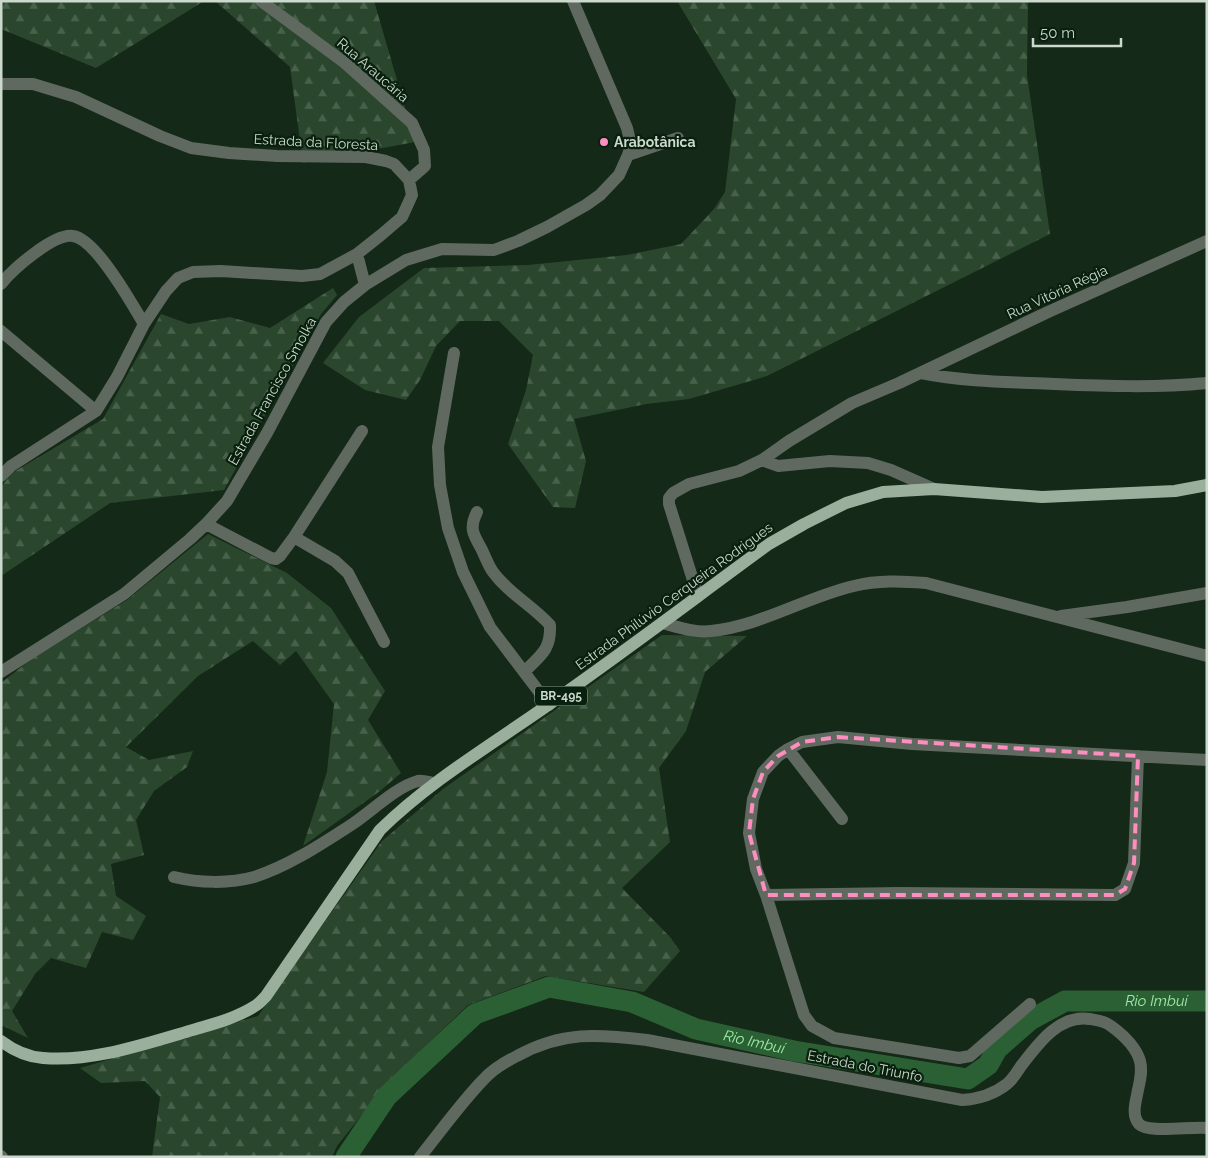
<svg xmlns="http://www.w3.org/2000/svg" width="1208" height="1158" viewBox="0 0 1208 1158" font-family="Raleway,sans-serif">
	<defs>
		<pattern id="forest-firs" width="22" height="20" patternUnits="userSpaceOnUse" patternTransform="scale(1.25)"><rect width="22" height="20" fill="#2a472e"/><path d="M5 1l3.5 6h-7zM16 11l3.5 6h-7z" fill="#48614b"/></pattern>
	</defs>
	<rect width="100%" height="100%" fill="#142917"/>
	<path fill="url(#forest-firs)" d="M1,1H204L96,68L1,29Z
		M215,1H374L415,142L303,163L290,67Z
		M677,1H1028L1027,75L1050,234L767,376L689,399L646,404L574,419L586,461L575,508L553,507L508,444L526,390L533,355L499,321H460L436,346L420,380L406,400L365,390L323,363L359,317L424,268L528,265L627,255L681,244L714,209L725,192L736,99Z
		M333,288L337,295L321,314L224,490L110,503L1,576V487L12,473L103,419L161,314L189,324L230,317L270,328Z
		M208,534L287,573L331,608L385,691L368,720L401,773L380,791L303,846L327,772L334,704L296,651L280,665L253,641L198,676L126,747L149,760L193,751L187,767L154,791L136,820L144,855L111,864L116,896L146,916L133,940L102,932L86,968L51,958L35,974L12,1011L28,1038L1,1025V683L29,661L127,600Z
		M662,635L747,636L705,672L686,731L659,768L670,842L622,888L670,937L680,951L644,992L546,976L468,1005L388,1082L337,1146L332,1157H152L160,1097L145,1081L101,1083L80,1068L258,1016L382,841L443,789Z"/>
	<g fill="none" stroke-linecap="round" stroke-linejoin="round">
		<path stroke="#2b6035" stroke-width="21" id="s1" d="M346,1157L387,1096L475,1014L549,987L632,1002L696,1029L794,1051L968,1079L988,1065L997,1049L1030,1020L1065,1001H1207"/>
		<path stroke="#5f6960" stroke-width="12" d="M261,1L345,63L412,123L424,150L425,166L409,180
			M1,84H33L76,97L160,136L191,148L229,153L277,156L366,157L386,161L394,164L409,180L412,195L402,217L381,235L357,254L320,274L302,276L221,271L193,272L178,278L166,291L144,324L117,377L96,411L11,466L1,476
			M628,155L678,138
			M357,254L365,285
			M1,284C13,269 54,233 73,236C96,239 132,304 144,324
			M1,331L96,411
			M454,353L438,447L440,485L448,528L463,572L490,627L549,705
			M921,373C965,382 1009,382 1054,384C1105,386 1156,388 1207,383
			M762,460L778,466L830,461L868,463L891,470L934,489
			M477,512C469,528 473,534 481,548C485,556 488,565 493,572C508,593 533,606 550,625C551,650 541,655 524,672
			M206,524L271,558L276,559L280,556L294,537L362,431
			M294,537L335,561L348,573L384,642
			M698,596L669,504V498L673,493L689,484L739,471L762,460L789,441L852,403L899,383L1048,312L1207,241
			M1061,616L1127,607L1207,593
			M662,623C678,627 695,633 711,631C761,626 806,597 854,586C878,580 902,581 926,583L1207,656
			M1,672L124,594L190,539L206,524L227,501L267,433L326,322L344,302L365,285L406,260L442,249L494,250L518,241L547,227L586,205L600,195L619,175L628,155L631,145L627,128L573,1
			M788,749L842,819
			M174,877C199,883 229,884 254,877C289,866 323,843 354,823C373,810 396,787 418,781C423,780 428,782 433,783
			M766,895L900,893L1115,895L1125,889L1134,863L1138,756
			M1030,1004L970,1056L959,1058L834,1038L812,1026L804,1015L766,895L756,869L749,833L753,799L763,772L778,756L788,749L802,742L838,737L912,744L1207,760
			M1,1156L2,1157
			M420,1157C441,1131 460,1104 483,1080C492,1070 505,1062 517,1056C562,1031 598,1034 647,1040L962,1100C979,1099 993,1095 1007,1084C1013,1079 1017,1072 1021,1066C1038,1044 1059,1014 1090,1019C1097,1020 1105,1021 1111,1026C1122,1034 1136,1047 1140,1061C1143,1073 1139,1083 1137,1095C1135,1104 1132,1116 1139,1124C1149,1134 1192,1126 1207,1128"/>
		<path stroke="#9ab09c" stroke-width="12" d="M1,1041C13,1050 28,1057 43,1058C92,1062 141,1045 186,1032C209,1025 235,1019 255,1006C259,1004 263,999 266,996L380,830C430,781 491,745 548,705C623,653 695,598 769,544L804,524L846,503L883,492L934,489L1042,497L1175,491L1207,485"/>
	</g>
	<path fill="none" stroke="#fd8ebf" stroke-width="4" stroke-dasharray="10 6" stroke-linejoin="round" d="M838,737L1138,756L1134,863L1125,889L1115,895H766L749,833L753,799L763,772L778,756L802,742Z"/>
	<circle fill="#fd8ebf" stroke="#0a200e" stroke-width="2" cx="604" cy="142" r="5"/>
	<g text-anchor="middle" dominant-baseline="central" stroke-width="4.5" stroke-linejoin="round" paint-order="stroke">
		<rect fill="#0a200e" stroke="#92a294" stroke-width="1" x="535" y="686.5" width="52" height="19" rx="4"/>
		<g font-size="12" font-weight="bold" fill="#ccd9cd">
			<text x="561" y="696">BR-495</text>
		</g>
		<g font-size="14" fill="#ccd9cd" stroke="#0a200e">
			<text transform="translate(373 70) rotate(41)">Rua Araucária</text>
			<text transform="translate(316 142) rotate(3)">Estrada da Floresta</text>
			<text transform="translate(1057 292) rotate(-25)">Rua Vitória Régia</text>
			<text transform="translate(272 391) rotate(-61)">Estrada Francisco Smolka</text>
			<text transform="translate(674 596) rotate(-36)">Estrada Philúvio Cerqueira Rodrigues</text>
			<text transform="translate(865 1066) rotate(11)">Estrada do Triunfo</text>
		</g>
		<g font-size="14" font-weight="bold" fill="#ccd9cd" stroke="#0a200e" text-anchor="start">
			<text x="614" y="142">Arabotânica</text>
		</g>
		<g font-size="15" font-style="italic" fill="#9ceaa6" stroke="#0a200e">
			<text stroke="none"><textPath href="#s1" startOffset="921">Rio Imbuí</textPath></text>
			<text stroke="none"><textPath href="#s1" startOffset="486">Rio Imbuí</textPath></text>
		</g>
	</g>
	<rect width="1208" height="1158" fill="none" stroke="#ccd9cd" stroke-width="5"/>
	<path d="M1033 38v8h88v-8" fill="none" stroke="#ccd9cd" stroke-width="2.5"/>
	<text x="1040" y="38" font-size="15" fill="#ccd9cd" stroke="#0a200e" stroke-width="4" paint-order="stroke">50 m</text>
</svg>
